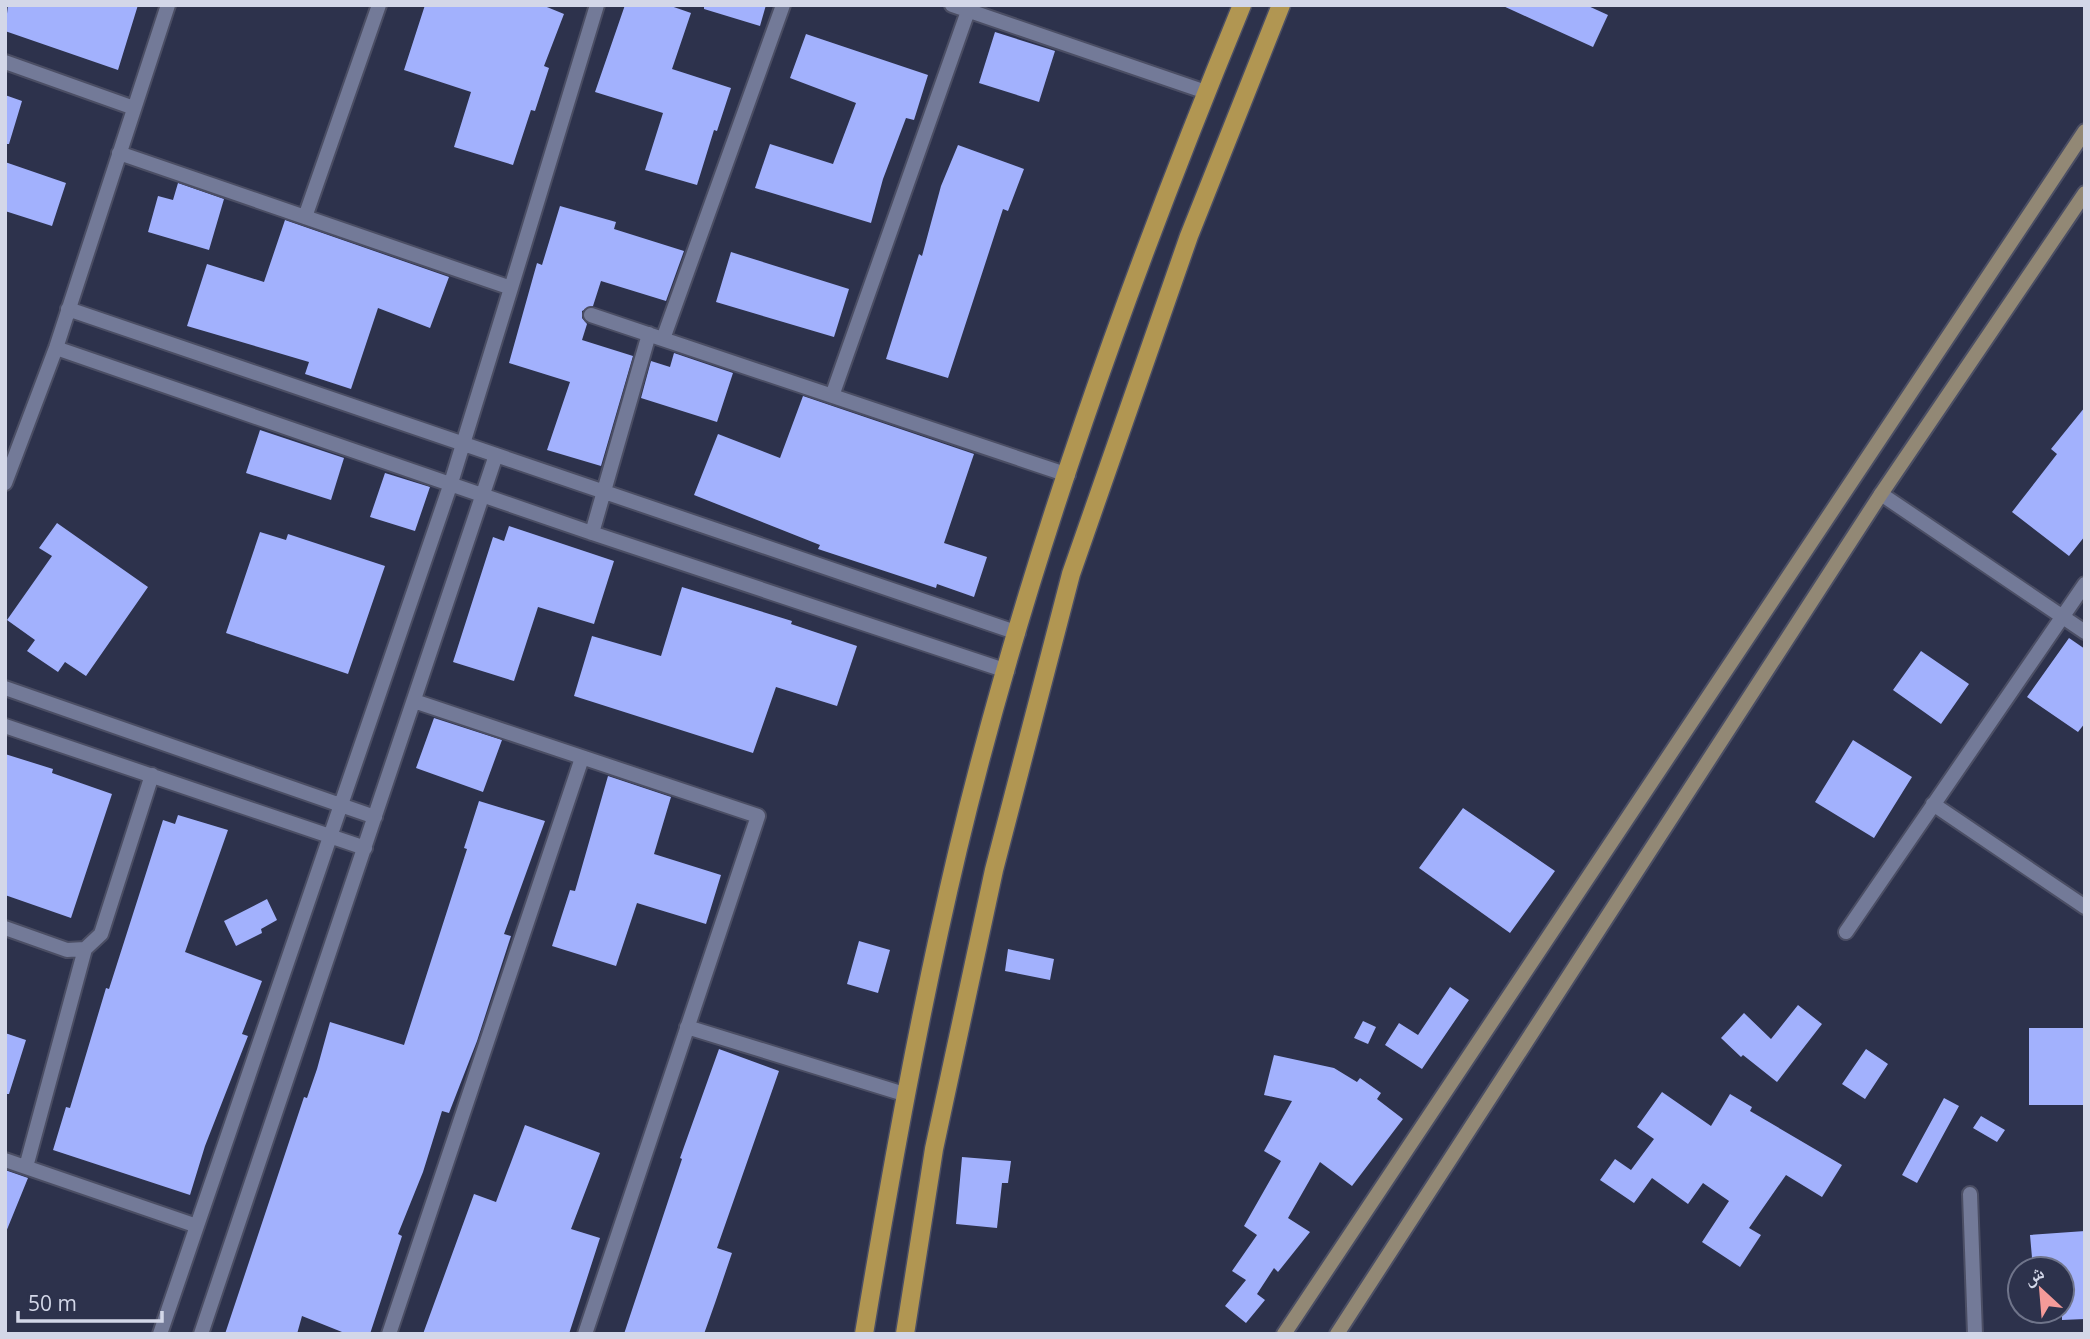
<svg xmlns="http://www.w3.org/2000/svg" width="2090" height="1339" viewBox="0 0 2090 1339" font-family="'Open Sans','Noto Naskh Arabic',sans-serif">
	<rect width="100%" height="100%" fill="#2d324c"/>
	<path fill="#a2b1fd" d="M8,5H138L118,70L5,31Z
		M425,5H542L564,14L544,66L549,68L535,111L531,110L513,165L454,147L471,92L404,70Z
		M625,5H668L691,13L672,69L731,88L717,131L714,130L697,185L645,170L663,113L595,92Z
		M704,5H766L760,26L704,9Z
		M1501,5H1586L1608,15L1593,47Z
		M995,32L1055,51L1039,102L979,83Z
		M806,34L928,75L914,120L906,118L883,179L871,223L755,188L770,144L833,164L856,103L790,78Z
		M5,95L22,101L9,144H5Z
		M958,145L1024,169L1008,211L1003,209L948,378L886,359L919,254L922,256L941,186Z
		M5,162L66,183L52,226L5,211Z
		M178,183L224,199L209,250L148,232L158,196L173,200Z
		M560,206L616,222L614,229L684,251L666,301L601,281L593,306L582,311V318L587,324L582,340L633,356L601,466L547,450L570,382L509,363L537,263L542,265Z
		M285,220L449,277L430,328L378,308L351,389L305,374L309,362L187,326L207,264L264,282Z
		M731,252L849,289L834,337L716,302Z
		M674,353L733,373L717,422L641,398L651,361L670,367Z
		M803,396L974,454L944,543L987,557L974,597L937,584L936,588L818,549L820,545L694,495L718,434L780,458Z
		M2085,407V536L2069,556L2012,512L2057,454L2051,449Z
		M260,430L344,458L331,500L246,473Z
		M385,473L430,487L415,531L370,517Z
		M57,523L148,587L86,676L65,662L58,672L27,651L35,640L7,620L52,556L39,548Z
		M509,526L614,561L594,624L538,607L514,681L453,662L493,537L504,541Z
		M260,532L286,540L288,534L385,566L348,674L226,633Z
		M682,587L792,621L791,624L857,646L837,706L776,687L753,753L574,696L592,636L661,656Z
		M2069,638L2085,649V723L2078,732L2027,697Z
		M1921,651L1969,684L1941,724L1893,690Z
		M434,718L502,740L483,792L416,768Z
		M1853,740L1912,777L1874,838L1815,802Z
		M5,754L53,769L52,773L112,794L71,918L5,895Z
		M608,776L671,797L654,854L721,875L706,924L637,903L616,966L552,946L570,890L575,891Z
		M479,801L545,821L504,934L511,936L477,1041L449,1113L442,1111L423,1172L398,1234L402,1236L370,1334H347L302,1316L297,1334H225L304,1097L307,1098L317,1069L330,1022L404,1045L467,849L464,848Z
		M1463,808L1555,871L1510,933L1419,868Z
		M178,815L228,830L185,952L262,981L242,1034L248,1036L205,1146L190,1195L53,1150L66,1107L70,1108L106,988L109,989L163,820L175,824Z
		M267,899L277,920L261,929L262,933L236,946L224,921Z
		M859,941L890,950L878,993L847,984Z
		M1008,949L1054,959L1050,980L1005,971Z
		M1450,987L1469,1000L1422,1069L1385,1045L1399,1023L1418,1035Z
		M1798,1005L1822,1024L1777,1082L1743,1055L1741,1057L1721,1038L1744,1013L1771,1039Z
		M1363,1021L1376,1027L1368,1044L1354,1038Z
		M2029,1028H2085V1105H2029Z
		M5,1033L26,1040L9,1094H5Z
		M719,1049L779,1071L717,1248L732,1253L715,1303L704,1334H624L682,1159L680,1158Z
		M1866,1049L1888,1064L1865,1099L1842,1084Z
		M1274,1055L1334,1068L1357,1082L1360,1078L1381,1093L1377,1099L1403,1119L1352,1186L1320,1162L1288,1218L1310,1232L1278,1272L1274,1268L1257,1294L1265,1300L1246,1323L1225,1306L1246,1280L1232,1271L1257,1235L1244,1226L1281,1161L1264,1151L1292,1101L1264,1095Z
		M1662,1092L1711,1126L1730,1094L1752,1107L1750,1111L1842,1165L1822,1197L1786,1175L1749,1228L1761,1235L1740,1267L1702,1242L1729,1201L1703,1183L1688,1204L1652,1178L1634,1203L1600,1180L1615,1159L1631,1170L1654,1139L1637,1127Z
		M1944,1098L1959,1106L1917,1183L1902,1175Z
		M1981,1116L2005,1130L1997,1142L1973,1128Z
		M525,1125L600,1153L571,1229L600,1238L569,1334H423L474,1194L496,1202Z
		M962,1157L1011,1161L1008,1183H1002L997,1228L956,1224Z
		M5,1170L28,1178L6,1232H5Z
		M2085,1231V1319L2062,1320V1269H2033L2030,1235Z"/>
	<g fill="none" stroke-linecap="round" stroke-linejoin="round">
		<g stroke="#4b4e64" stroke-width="18">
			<path id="street" d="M952,5L1206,92
				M5,62L134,108
				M119,153L511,288L597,5
				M305,217L379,5
				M68,309L1018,633
				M591,315L1068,475
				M663,339L783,5
				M56,348L592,533L1007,671
				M832,396L968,11
				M5,483L56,348L168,5
				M1881,494L2085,632
				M592,533L649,334
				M5,688L375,817
				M414,701L758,816L585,1334
				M5,726L365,848
				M1933,804L2085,907
				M5,928L67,950L85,949L101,934L152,775
				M1846,932L2085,584
				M687,1027L904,1094
				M5,1160L197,1226
				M26,1167L85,949
				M1970,1194L1975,1334
				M160,1334L451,483L511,288
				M201,1334L496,455
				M389,1334L582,758"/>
		</g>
		<g stroke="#4b4e64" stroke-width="18">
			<path id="secondary" d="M1284,1334L2085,131
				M1337,1334L1881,494L2085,193"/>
		</g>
		<g stroke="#4b4e64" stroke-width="21">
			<path id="primary" d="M864,1334C891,1171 920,1009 958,849C1026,564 1131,275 1242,5
				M905,1334L934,1149L994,870L1071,574L1189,236L1281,5"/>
		</g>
		<use href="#street" stroke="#737a98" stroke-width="14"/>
		<use href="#secondary" stroke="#928875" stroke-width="14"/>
		<use href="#primary" stroke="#b19652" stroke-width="18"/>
	</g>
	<rect width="2090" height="1339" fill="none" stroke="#d3d7e8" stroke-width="14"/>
	<g transform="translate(2041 1290) rotate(334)"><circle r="33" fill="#2d324c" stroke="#6f748a" stroke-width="2"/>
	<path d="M0-5L12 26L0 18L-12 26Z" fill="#f59b99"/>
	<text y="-10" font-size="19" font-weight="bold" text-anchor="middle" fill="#d3d7e8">ش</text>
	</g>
	<path d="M18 1311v10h144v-10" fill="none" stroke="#d3d7e8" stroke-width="3.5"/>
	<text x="28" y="1311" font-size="21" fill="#d3d7e8" stroke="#2d324c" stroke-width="5" paint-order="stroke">50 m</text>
</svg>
